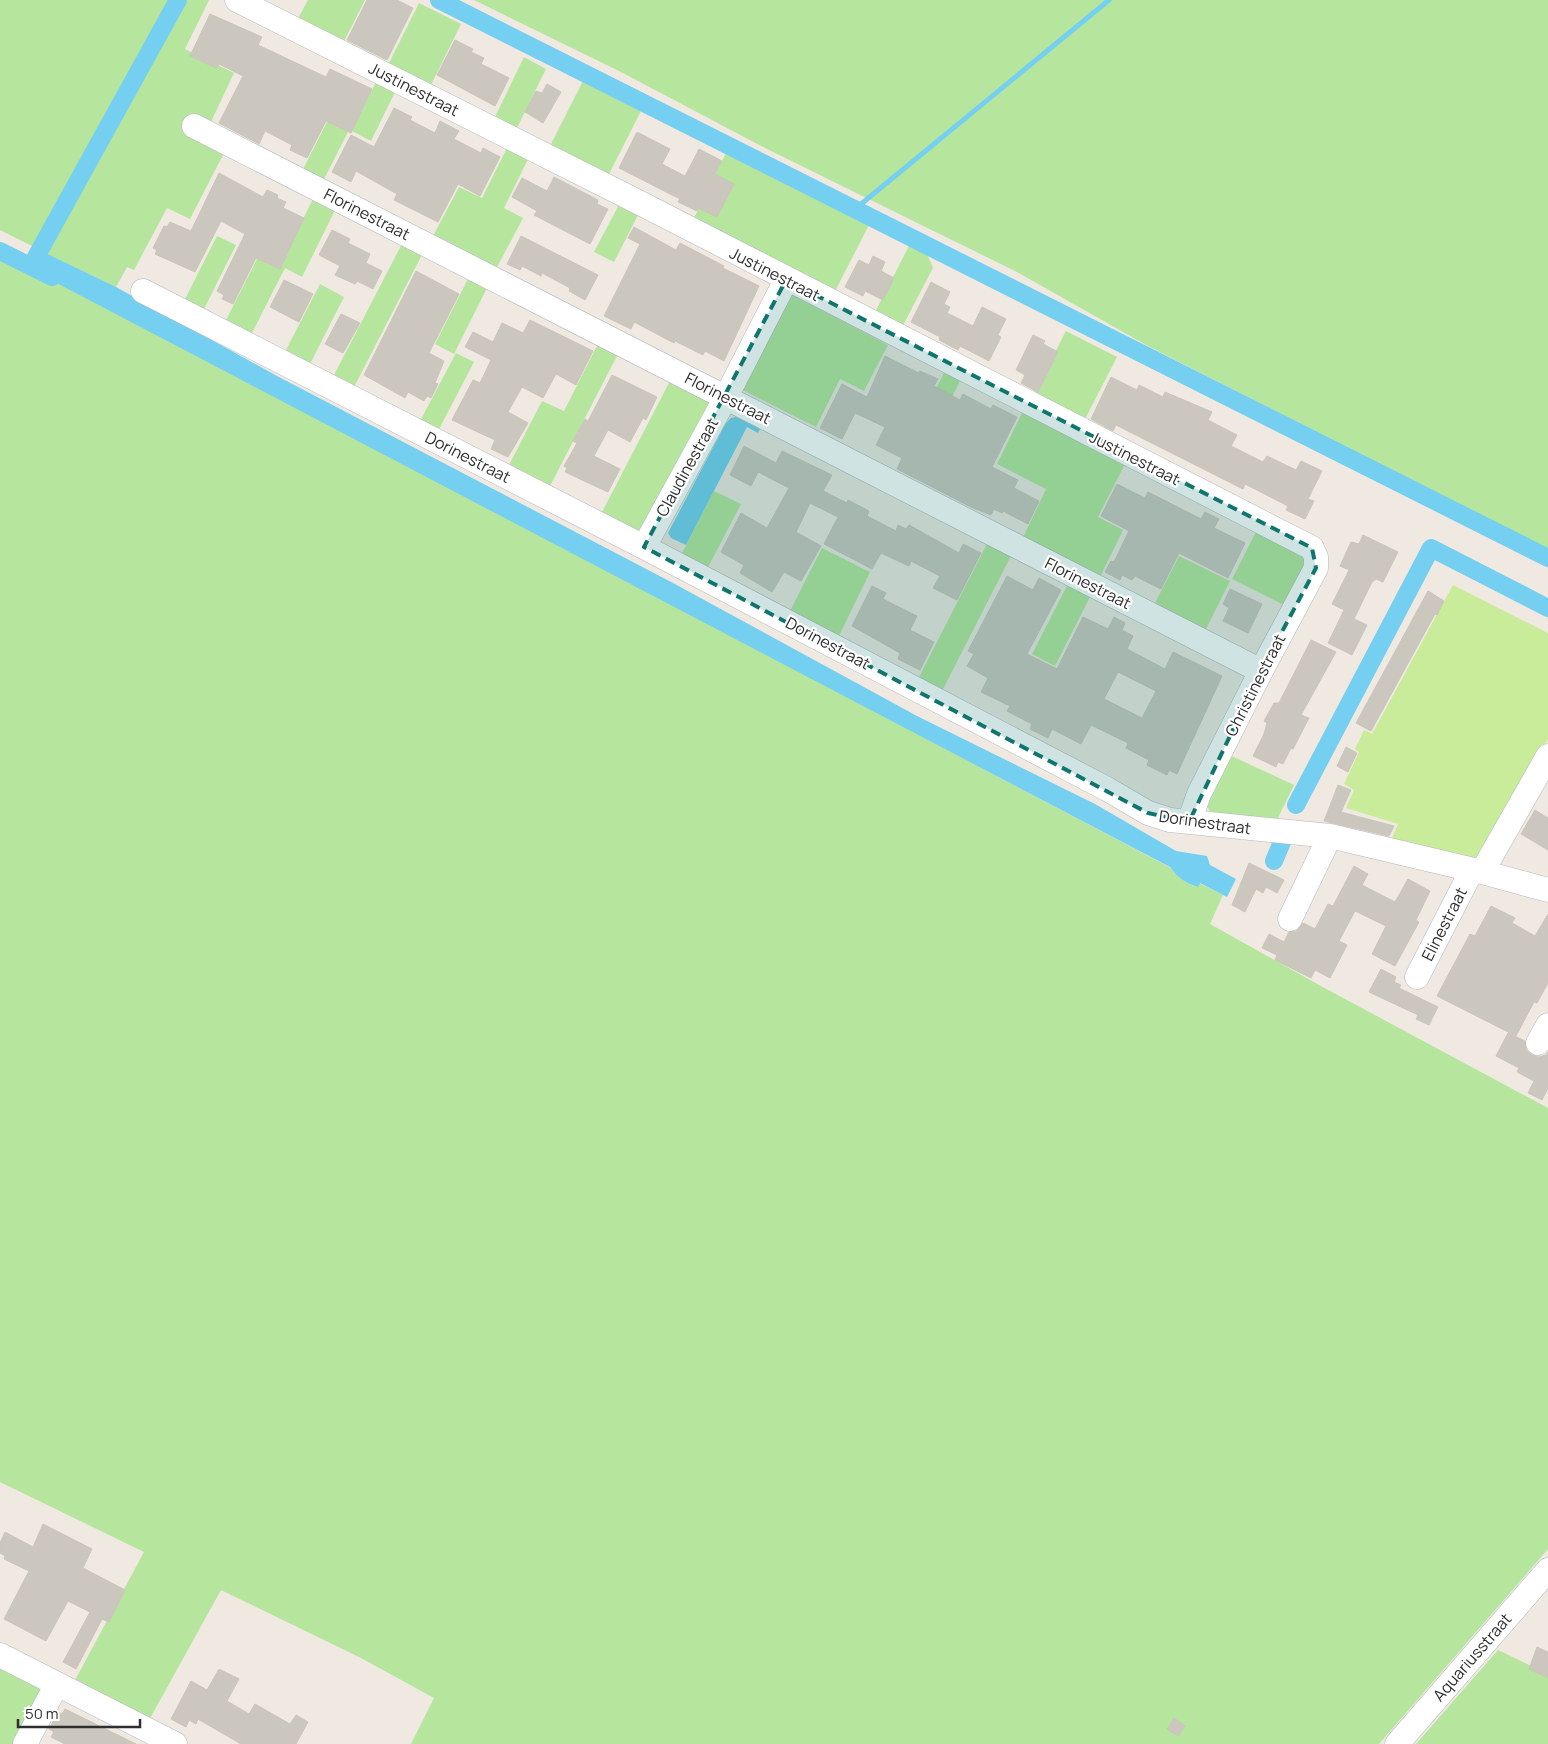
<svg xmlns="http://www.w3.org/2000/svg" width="1548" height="1744" viewBox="0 0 1548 1744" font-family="Manrope,sans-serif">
	<rect width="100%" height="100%" fill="#efe9e1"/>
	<path fill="#b6e59e" d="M0,0H176L36,248L0,230Z
		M183,0H209L185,49L234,73L209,126L190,116L182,130L225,151L190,219L167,208L134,270L127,267L116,287L42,252Z
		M308,0H365L342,45L296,22Z
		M474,0H1548V554L1381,465L1146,345L1017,272L767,149L621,72Z
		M419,3L461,24L429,89L387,67Z
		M524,57L546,69L515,132L493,121Z
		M379,76L398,86L371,141L352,131Z
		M585,77L643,107L607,178L549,148Z
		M328,120L349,130L322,183L301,173Z
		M510,142L531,153L504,208L523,218L495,271L432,238L459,187L482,198Z
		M728,149L870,223L832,297L691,224Z
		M316,193L338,204L302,277L285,268L251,335L225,322L259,255L280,265Z
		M622,199L641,209L614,262L594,252Z
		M217,236L236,245L204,309L185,299Z
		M405,238L425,249L354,387L333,377Z
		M911,242C924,249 928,254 933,268L900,331L872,318Z
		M0,258L31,266L1171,868C1178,878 1185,883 1197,887L1199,883L1223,895L1210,924L1319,985L1548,1108V1549L1379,1744H411L434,1698L361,1658L221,1590L148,1722L74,1682L144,1552L0,1482Z
		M471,273L490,282L454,354L435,344Z
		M320,284L344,297L310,364L285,352Z
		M787,292L888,345L864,391L840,379L816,427L739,388Z
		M1066,331L1117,357L1082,425L1031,399Z
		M600,340L620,350L548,490L507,469L542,401L564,411Z
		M456,353L474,362L437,433L419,423Z
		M945,371L961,379L935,431L919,422Z
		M672,377L712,402L643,534L600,516Z
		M1024,409L1126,462L1098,517L1123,530L1098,581L1021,542L1046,489L997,464Z
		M714,491L741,504L705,573L679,559Z
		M1257,530L1305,554V564L1284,605L1232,579Z
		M989,540L1013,552L940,695L916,683Z
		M822,548L870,572L836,642L787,617Z
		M1179,556L1230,581L1203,635L1152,609Z
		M1069,582L1092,593L1055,666L1032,654Z
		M1225,753L1294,785L1276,822L1212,814L1203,801Z
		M1498,1650L1548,1674V1744H1416Z
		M0,1660L43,1684L20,1744H0Z"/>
	<path fill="#c9ec9a" d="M1453,585L1548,633V739L1480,858L1474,860L1392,838L1398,824L1346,808L1354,790L1344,784L1359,752L1355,749L1364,730L1372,734Z"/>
	<path fill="#75cff0" d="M39,250L116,287L277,376L673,583L917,716L1095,804L1176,851L1207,856L1210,865L1236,879L1227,897L1200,883L1198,887C1185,883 1178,878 1170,867L28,268Z
		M736,417L760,429L758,433L747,427L686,545L671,538L668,533L726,423L731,418Z"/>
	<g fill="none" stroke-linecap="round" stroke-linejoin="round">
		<path stroke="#75cff0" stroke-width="5" d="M855,209L1109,0"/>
		<path stroke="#75cff0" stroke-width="18" d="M439,0L1548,558
			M0,251L52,277
			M31,266L178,0
			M1296,805L1431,548L1548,608
			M1274,861L1282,842"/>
	</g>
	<path fill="#cbc7bf" stroke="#cbc5ba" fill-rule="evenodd" d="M367,0H397L413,8L387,60L347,40Z
		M210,14L262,37L258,45L326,77L330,69L372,89L351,133L326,121L307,158L290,150L292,145L265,131L259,144L219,123L243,76L219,64L216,68L190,56Z
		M455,40L473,49L471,52L484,58L481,64L509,78L495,106L437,75Z
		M547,84L561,92L543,123L525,112L536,91L542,93Z
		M394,108L412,117L410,120L435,133L440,121L459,131L454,139L481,153L483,148L500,157L480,196L458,184L438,222L394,200L397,194L356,171L351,182L332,172L351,135L374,147Z
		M637,132L670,149L662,164L685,176L699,149L722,161L715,174L734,184L717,217L698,208L697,211L678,202L680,199L619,168Z
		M219,173L263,197L267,190L278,195L277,198L286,202L283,208L304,218L280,269L256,258L233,304L222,299L224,295L217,291L245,234L221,221L195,272L155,254L157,250L153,248L164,226L167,227L170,222L191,231Z
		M554,177L598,200L597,204L608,209L590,244L534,215L537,211L512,197L522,178L547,191Z
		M634,227L676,250L680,243L724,266L723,268L759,286L724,361L705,351L703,355L675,341L674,343L634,322L631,329L604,316L640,244L628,238Z
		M332,230L350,239L348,243L370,254L366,263L382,271L373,289L357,281L355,284L335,275L340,266L319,255Z
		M521,236L598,275L585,300L569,291L570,288L542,273L541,276L522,266L520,270L507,264Z
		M873,256L885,262L881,271L894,278L883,300L865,291L863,296L845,287L859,260L869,265Z
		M416,271L459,294L429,353L444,361L435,383L438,384L431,398L427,396L424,401L408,392L405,398L364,375Z
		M284,280L313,294L299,322L270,307Z
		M931,282L950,292L944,304L950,307L947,313L973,326L982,307L1006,319L998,335L1001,337L989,361L960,346L958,350L939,340L940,337L911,322Z
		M341,314L360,323L343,353L325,344Z
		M530,320L593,351L576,385L556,374L543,398L522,387L508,412L528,423L508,457L491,449L495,440L452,420L473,380L480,383L491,360L465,347L473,332L493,342L502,323L523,333Z
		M1033,335L1045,341L1043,344L1058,352L1038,392L1021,383L1025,375L1016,370Z
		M885,356L919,373L920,371L938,379L934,386L960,400L963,394L991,409L993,405L1017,417L992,467L1018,480L1014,488L1039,501L1028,524L1003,511L1002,513L994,509L991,515L971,507L897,469L902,458L876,445L885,427L855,413L842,439L820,428L842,384L867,397Z
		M612,375L657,397L646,420L643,418L630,442L608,430L594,456L620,469L608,492L565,472L567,468L564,466L577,443L573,441L585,419L588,421Z
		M1111,377L1137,390L1139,385L1163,397L1165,392L1212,412L1208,420L1237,435L1231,446L1263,462L1267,456L1296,470L1301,461L1322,471L1308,499L1314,501L1305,519L1286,510L1288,506L1245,484L1243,489L1116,425L1113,431L1091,419Z
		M744,446L776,463L782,451L832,475L823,491L847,503L848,500L869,511L867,516L896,531L898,525L906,529L909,525L959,553L963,544L981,553L957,600L933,588L940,576L911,561L909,566L881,553L872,569L824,544L838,517L810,503L796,532L821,546L801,581L784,572L772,592L740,573L744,565L721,552L741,513L767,528L789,488L758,472L751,486L730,475Z
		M1117,484L1145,498L1148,492L1201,519L1205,512L1219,519L1214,528L1245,543L1228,578L1179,553L1161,589L1135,576L1132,580L1122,575L1120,580L1105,572L1111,561L1114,562L1129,531L1101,516Z
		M1363,535L1398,552L1383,582L1376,579L1372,582L1354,619L1367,625L1352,655L1328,643L1344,610L1332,604L1349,570L1340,566L1351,542L1359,544Z
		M1007,576L1033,590L1039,578L1061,590L1027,654L1057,669L1083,617L1108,629L1114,617L1125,623L1122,630L1133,636L1127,649L1165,669L1173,652L1222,676L1177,774L1169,770L1167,775L1147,765L1149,760L1126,748L1128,743L1091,725L1081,744L1052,729L1048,738L1030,729L1032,724L1007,711L1010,706L981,692L988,678L967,666L974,654L968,651ZM1118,672L1156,691L1142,718L1104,699Z
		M872,586L886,593L883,599L917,616L910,630L934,642L920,670L898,659L900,653L852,626Z
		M1230,589L1262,604L1248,633L1223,621L1229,608L1223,604Z
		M1428,591L1444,601L1437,615L1435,614L1371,731L1356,723Z
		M1311,640L1336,652L1301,715L1309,718L1293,749L1291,748L1283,764L1278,762L1276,767L1253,756L1264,734L1267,723L1264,721L1274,703H1279Z
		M1346,747L1357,753L1348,772L1337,766Z
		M1338,785L1351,790L1341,812L1394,826L1389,836L1324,821Z
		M1535,810L1548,818V850L1521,834Z
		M1249,863L1284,880L1277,893L1266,887L1263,893L1256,889L1245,912L1232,905Z
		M1354,866L1368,874L1362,885L1395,902L1408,879L1430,891L1416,920L1419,922L1395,966L1372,954L1386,926L1355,911L1339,941L1347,945L1330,978L1315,970L1311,978L1275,960L1277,955L1262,948L1269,934L1284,942L1289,932L1297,931L1303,923L1315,929L1328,904L1333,906Z
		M1491,906L1515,918L1512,923L1535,936L1548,914V983L1537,1003L1534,1002L1516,1036L1437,996L1470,934L1475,936Z
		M1381,969L1396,977L1394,982L1401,985L1399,988L1438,1007L1429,1025L1416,1019L1418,1015L1369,992Z
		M1508,1033L1525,1041L1526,1050L1532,1055L1539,1057L1546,1055L1548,1052V1088L1542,1100L1528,1093L1534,1081L1517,1072L1519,1068L1496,1056Z
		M43,1524L92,1549L83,1568L125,1590L109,1622L102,1619L76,1669L63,1662L90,1612L68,1601L46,1641L4,1619L29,1571L4,1559L5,1556L0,1553V1543L5,1532L33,1547Z
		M1537,1647L1548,1652V1678L1529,1669Z
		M219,1669L239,1679L227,1701L249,1714L255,1704L290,1724L296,1715L308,1722L296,1744H241L198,1719L196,1724L189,1720L186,1727L171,1719L191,1681L207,1690Z
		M65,1709L136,1744H65L51,1737L54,1732L49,1729L58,1712L62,1714Z
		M1174,1718L1185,1726L1178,1736L1167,1729Z"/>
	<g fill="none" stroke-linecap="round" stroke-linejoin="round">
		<g stroke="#b4b7c1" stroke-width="25">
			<path id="minor" d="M237,0L642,204L1312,548L1316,557V568L1261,671L1199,794L1189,822
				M194,126L1261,671
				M143,291L644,547L1107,789L1148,813L1170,820L1330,836L1482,872L1548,890
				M644,547L726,397L786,280
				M1482,872L1548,756
				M1290,919L1330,836
				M1417,977L1472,870
				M1538,1043L1548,1025
				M0,1655L175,1744
				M25,1744L57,1684
				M1397,1744L1548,1570"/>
		</g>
		<use href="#minor" stroke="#fff" stroke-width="24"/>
	</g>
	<path fill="#0f766e" fill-opacity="0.2" stroke="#0f766e" stroke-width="4" stroke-dasharray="10 6" stroke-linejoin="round" d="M786,280L1312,548L1316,568L1261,671L1189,822L1148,813L644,547Z"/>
	<g text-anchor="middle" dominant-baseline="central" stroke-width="4.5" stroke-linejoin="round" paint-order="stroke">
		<g font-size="16" fill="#2e2e2e" stroke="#fff">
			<text transform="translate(414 89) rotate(27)">Justinestraat</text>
			<text transform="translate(367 214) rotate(27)">Florinestraat</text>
			<text transform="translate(775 274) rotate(27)">Justinestraat</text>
			<text transform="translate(728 398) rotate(27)">Florinestraat</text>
			<text transform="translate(468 457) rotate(27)">Dorinestraat</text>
			<text transform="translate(1135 458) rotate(27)">Justinestraat</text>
			<text transform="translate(687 467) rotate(-61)">Claudinestraat</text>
			<text transform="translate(1088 583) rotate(27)">Florinestraat</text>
			<text transform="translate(828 643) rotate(28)">Dorinestraat</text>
			<text transform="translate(1255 685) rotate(-63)">Christinestraat</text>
			<text transform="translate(1205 822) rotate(8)">Dorinestraat</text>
			<text transform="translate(1444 924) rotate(-63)">Elinestraat</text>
			<text transform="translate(1472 1657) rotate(-49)">Aquariusstraat</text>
		</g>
	</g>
	<path d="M18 1719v8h122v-8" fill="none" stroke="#2e2e2e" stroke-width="2.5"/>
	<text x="25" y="1719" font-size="15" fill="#2e2e2e" stroke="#ffffff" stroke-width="4" paint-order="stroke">50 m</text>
</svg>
